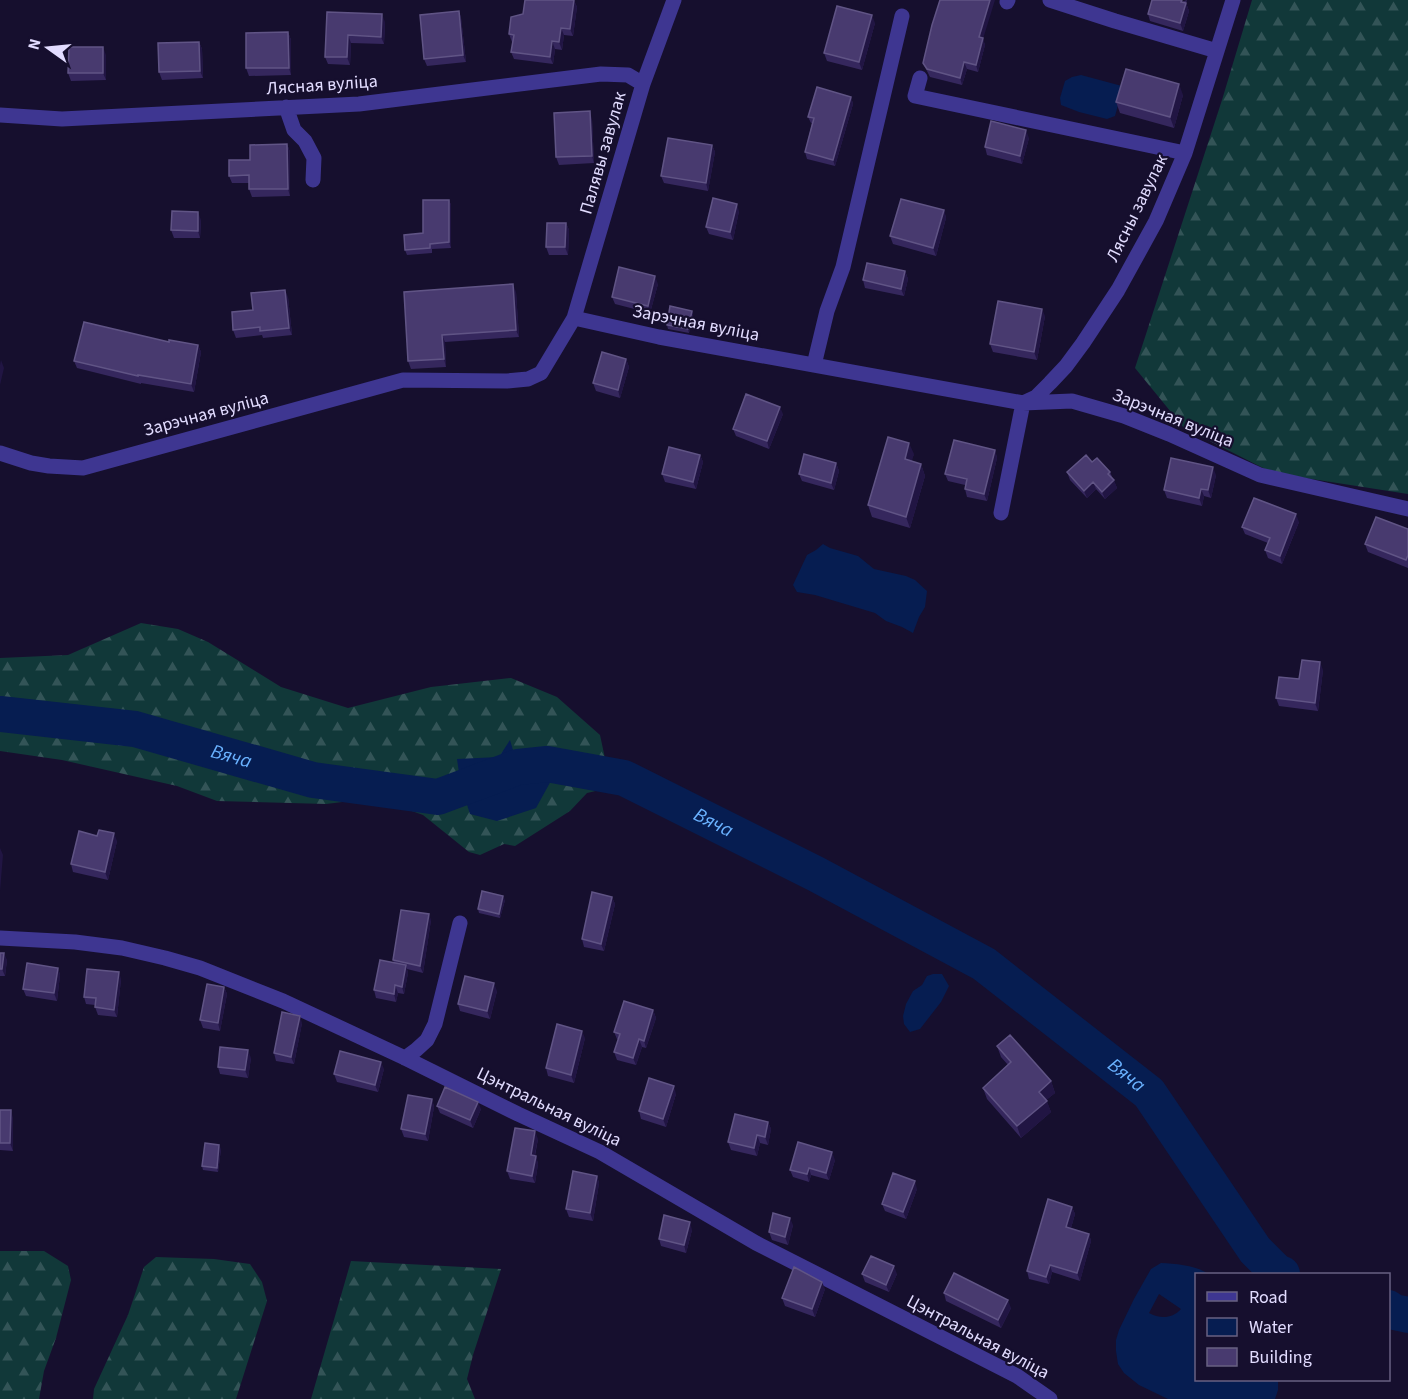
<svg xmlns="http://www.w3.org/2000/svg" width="1408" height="1399" viewBox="0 0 1408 1399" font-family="'Source Sans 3',sans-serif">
	<defs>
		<pattern id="forest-firs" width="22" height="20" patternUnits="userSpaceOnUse" patternTransform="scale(1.5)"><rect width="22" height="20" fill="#113839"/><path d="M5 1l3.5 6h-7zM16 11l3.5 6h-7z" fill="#335457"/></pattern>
	</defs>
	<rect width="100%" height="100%" fill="#160f2e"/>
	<path fill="url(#forest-firs)" d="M1252,0H1408V494L1273,473L1184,428L1135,368L1222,100Z
		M141,623L178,629L208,642L281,687L348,708L431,687L511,678L557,697L600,735L606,763V785L600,790L587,793L570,811L515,846L504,844L480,855L469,852L423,815L375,798L326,804L217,801L177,786L62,760L0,751V658L68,655Z
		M0,1251H44L68,1266L71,1280L56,1338L44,1371L39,1399H0Z
		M156,1257L214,1259L250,1264L262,1282L267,1301L236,1399H93L94,1389L128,1315L144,1267Z
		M351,1261L501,1269L473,1355L467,1379L475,1399H311Z"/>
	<path fill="#061d51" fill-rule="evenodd" d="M1081,75L1122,86L1120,98L1115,116L1107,119L1079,112L1061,105L1060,98L1065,81L1072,77Z
		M823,544L830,548L858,556L874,569L906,576L915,580L927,591L925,607L919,617L913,633L902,627L886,621L875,613L815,595L797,592L793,585L807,555L816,550Z
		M510,740L518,767L547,764L552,779L536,808L497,821L470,814L461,786L457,759L499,757Z
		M933,974H942L949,986L941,1002L920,1029L910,1032L904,1024L903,1016L906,1004L913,991L922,985L927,976Z
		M1161,1263C1176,1264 1196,1265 1208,1274H1196V1380H1278V1390L1275,1399H1168L1139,1385L1124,1373L1118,1364L1116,1351V1340L1119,1330L1134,1299L1151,1269ZM1159,1294L1181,1309C1172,1319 1160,1319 1149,1313Z"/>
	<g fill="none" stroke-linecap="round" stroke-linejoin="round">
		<g stroke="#061d51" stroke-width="36">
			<path id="s1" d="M0,714L135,729L313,780L438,797L518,767L547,764L624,778L816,874L984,964L1149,1093L1255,1250L1277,1272L1282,1274"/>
			<path d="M1388,1308L1394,1312L1408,1315"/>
		</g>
		<path stroke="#3e3691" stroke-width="15" d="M1050,0L1115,21L1217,51
			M1007,2L1008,0
			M920,78L915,96L1185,153
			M286,107L294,130L305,141L314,158L313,180
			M0,115L62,119L359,104L601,74L628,75L643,84
			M574,318L659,337L1023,403L1072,401L1124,416L1169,434L1260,475L1408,509
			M814,365L827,311L843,267L902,16
			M0,453L31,463L49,466L83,468L403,380L507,381L528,379L541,373L574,318L643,84L674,0
			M1001,513L1023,403L1036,397L1050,383L1066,366L1083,343L1118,290L1156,221L1185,153L1233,0
			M0,938L75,942L122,948L165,958L200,968L283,1001L405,1058L518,1114L600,1152L756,1243L1017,1376L1050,1399
			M405,1058L416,1050L427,1040L435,1024L460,923"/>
	</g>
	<path fill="#35275d" d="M1187,0L1186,3L1189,11L1183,31L1150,21L1148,14Z
		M574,1L577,7L573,36L564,35L562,50L555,49L553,64L514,59L511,52L513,42H512L509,34Z
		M459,11L461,18L466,62L427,66L424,59Z
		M327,12L385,22L384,44L351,43L350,65L328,64L325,57Z
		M875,23L862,70L827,61L824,53Z
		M288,32L291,40V75L249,76L246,68Z
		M983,39L985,45L978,72L967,69L962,85L930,77L923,63Z
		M199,42L202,49L203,78L162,80L159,72Z
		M106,55V80L71,81L68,73Z
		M1183,95L1174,128L1120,113L1116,102Z
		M851,97L853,104L835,166L807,159L805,152L812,123H811L808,117Z
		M592,119L594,163L559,165L556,157Z
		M1029,138L1022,164L987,155L985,147Z
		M287,144L290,152V196L252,197L249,189V183H232L229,176L250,160Z
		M712,145L715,152L708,191L664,183L661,176Z
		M449,200L451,205V248L432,249V253L407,255L405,250L423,233Z
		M944,210L946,218L936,256L893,244L890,236Z
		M739,211L733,240L709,234L706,227Z
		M201,220L200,238H174L171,230Z
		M566,223L569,230L568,255H549L546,247Z
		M905,271L908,279L904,296L865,288L863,280Z
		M658,284L650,313L615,304L612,297Z
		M404,292H516L519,337L445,342L446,367L411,369L408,361Z
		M288,297L292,335L263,338L262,335L236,338L233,330L253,310Z
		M692,311L693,314L689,333L668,329L667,325Z
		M1045,316L1037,360L993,352L990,344Z
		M169,342L198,345L201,352L194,392L141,383V384L77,368L74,361Z
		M626,359L629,367L620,398L596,391L593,383Z
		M783,414L769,449L736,436L733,429Z
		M995,450L997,458L987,501L967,497L965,489V485L948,481L945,474Z
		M914,454L911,461L921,464L925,476L910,528L872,517L868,505Z
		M700,455L703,462L696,489L665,482L662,474Z
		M1092,462L1110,472L1117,488L1105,499L1096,489L1087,498L1070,480L1067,472Z
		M836,463L839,471L834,490L802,481L799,474Z
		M1216,475L1211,498L1204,496L1202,506L1167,498L1164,490Z
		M1299,522L1282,564L1268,558L1265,550L1268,543L1245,534L1242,527Z
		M1408,529V568L1368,552L1365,544Z
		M1323,670L1318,711L1279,706L1276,698L1299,679Z
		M97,836L117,841L108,880L73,872L71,864Z
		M612,897L615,904L604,951L584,947L582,939Z
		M505,900L500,918L479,913L478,909Z
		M431,920L423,973L407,969L408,973L404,994L398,993L396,1002L376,998L374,990L394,963L393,960Z
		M0,953L7,960L5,976H0Z
		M58,968L60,975L57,1001L26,996L23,989Z
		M121,979L117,1017L98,1015L95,1007V1005L86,1004L84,997Z
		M224,987L227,994L220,1031L203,1028L200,1020Z
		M497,991L490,1019L460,1011L458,1004Z
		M653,1010L656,1018L646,1048L642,1047L636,1065L617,1060L614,1052L618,1040L617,1039L614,1032Z
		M302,1023L294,1064L276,1061L274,1053Z
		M585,1038L574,1083L548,1076L546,1068Z
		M997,1046L1051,1081L1055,1093L1046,1100L1051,1112L1021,1138L987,1099L983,1088L1008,1065L1001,1057Z
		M251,1058L248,1078L220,1074L218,1067Z
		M384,1069L378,1092L337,1082L334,1074Z
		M676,1094L666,1127L641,1119L639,1111Z
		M432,1099L434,1107L428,1141L404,1137L401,1129Z
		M437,1106L481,1109L473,1128L440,1113Z
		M0,1110L13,1118V1151L0,1150Z
		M768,1122L771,1129L768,1145L760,1143L757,1156L731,1150L728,1142Z
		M538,1139L535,1156H536L538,1164L535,1183L510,1179L507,1171Z
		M221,1149L218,1172L203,1170L202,1166Z
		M835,1160L829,1180L811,1175L809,1182L793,1177L790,1170Z
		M597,1176L599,1183L593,1221L569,1217L566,1209Z
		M917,1189L906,1219L885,1211L882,1204Z
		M1072,1207L1075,1214L1071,1228L1089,1234L1091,1241L1080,1281L1052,1272L1049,1284L1029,1279L1027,1271Z
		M793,1225L788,1245L772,1240L769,1232Z
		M692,1230L686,1253L661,1246L659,1239Z
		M862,1274H897L889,1292L865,1282Z
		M825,1289L815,1317L785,1306L782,1298Z
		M944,1293L1011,1308L1001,1328L946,1301Z"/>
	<path fill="#211543" d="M571,0H574L577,7L573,36L570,29Z
		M990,0H995L983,39L985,45L978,72L976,65L979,37Z
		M1186,3L1189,11L1183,31L1180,23Z
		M459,11L461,18L466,62L463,55Z
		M382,14L385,22L384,44L381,37Z
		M872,15L875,23L862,70L859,62Z
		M561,28L564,35L562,50L559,42Z
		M288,32L291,40V75L289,68Z
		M348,35L351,43L350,65L347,57Z
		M552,41L555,49L553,64L550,57Z
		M199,42L202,49L203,78L200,71Z
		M103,47L106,55V80L103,73Z
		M964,62L967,69L962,85L960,78Z
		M1179,84L1183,95L1174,128L1170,117Z
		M851,97L853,104L835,166L833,160Z
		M590,111L592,119L594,163L592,156Z
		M1026,130L1029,138L1022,164L1020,156Z
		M287,144L290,152V196L288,189Z
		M712,145L715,152L708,191L706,183Z
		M449,200L451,205V248L449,242Z
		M737,204L739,211L733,240L730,232Z
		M944,210L946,218L936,256L933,248Z
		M198,212L201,220L200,238L198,231Z
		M566,223L569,230L568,255L565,247Z
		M905,271L908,279L904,296L901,289Z
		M655,276L658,284L650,313L648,306Z
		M513,284L516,292L519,337L516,330Z
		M285,290L288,297L292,335L289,328Z
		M1042,309L1045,316L1037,360L1034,352Z
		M692,311L693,314L689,333L688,329Z
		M442,335L445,342L446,367L444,359Z
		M198,345L201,352L194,392L191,384Z
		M626,359L629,367L620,398L618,390Z
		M1,360L4,368L0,385V365Z
		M780,407L783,414L769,449L767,441Z
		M909,443L914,454L909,471L905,459Z
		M995,450L997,458L987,501L984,494Z
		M700,455L703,462L696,489L693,482Z
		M836,463L839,471L834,490L831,483Z
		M921,464L925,476L910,528L906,517Z
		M1213,467L1216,475L1211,498L1208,490Z
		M1114,480L1117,488L1105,499L1102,492Z
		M1093,482L1096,489L1087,498L1084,491Z
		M1201,489L1204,496L1202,506L1199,498Z
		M1296,514L1299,522L1282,564L1280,556Z
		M1320,662L1323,670L1318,711L1315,703Z
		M114,833L117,841L108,880L105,872Z
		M0,848L3,855L0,891Z
		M503,896L505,900L500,918L499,914Z
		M612,897L615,904L604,951L601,944Z
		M429,914L431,920L423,973L420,966Z
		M4,953L7,960L5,976L2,969Z
		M406,965L408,973L404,994L402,987Z
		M58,968L60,975L57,1001L54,993Z
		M119,972L121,979L117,1017L114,1010Z
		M494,983L497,991L490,1019L487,1011Z
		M395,985L398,993L396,1002L394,994Z
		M224,987L227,994L220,1031L218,1023Z
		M653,1010L656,1018L646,1048L644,1041Z
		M300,1016L302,1023L294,1064L291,1057Z
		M582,1031L585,1038L574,1083L571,1075Z
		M639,1039L642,1047L636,1065L633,1058Z
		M248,1050L251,1058L248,1078L245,1070Z
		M381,1062L384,1069L378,1092L375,1085Z
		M1051,1081L1055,1093L1043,1103L1039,1092Z
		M674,1086L676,1094L666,1127L663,1119Z
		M432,1099L434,1107L428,1141L425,1134Z
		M1047,1101L1051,1112L1021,1138L1017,1126Z
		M478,1102L481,1109L473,1128L470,1120Z
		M11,1110L13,1118V1151L10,1143Z
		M768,1122L771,1129L768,1145L765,1137Z
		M535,1131L538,1139L533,1163L531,1155Z
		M757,1135L760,1143L757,1156L754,1148Z
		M219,1145L221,1149L218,1172L217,1168Z
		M832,1152L835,1160L829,1180L826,1173Z
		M536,1156L538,1164L535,1183L532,1176Z
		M809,1168L811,1175L809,1182L807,1174Z
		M597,1176L599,1183L593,1221L590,1213Z
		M915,1181L917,1189L906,1219L903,1212Z
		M1072,1207L1075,1214L1069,1235L1066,1227Z
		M790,1218L793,1225L788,1245L785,1237Z
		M690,1222L692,1230L686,1253L684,1245Z
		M1089,1234L1091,1241L1080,1281L1077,1273Z
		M1050,1265L1052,1272L1049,1284L1046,1277Z
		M894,1266L897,1274L889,1292L886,1285Z
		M822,1282L825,1289L815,1317L812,1309Z
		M1008,1300L1011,1308L1001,1328L998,1320Z"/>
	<path fill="#483a6f" stroke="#605485" stroke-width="1.5" d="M525,0H574L570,29L561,28L559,42L552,41L550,57L511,52L514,35L509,34L511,17L523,14Z
		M940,0H990L979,37L983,38L976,65L964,62L960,78L927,69L923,63L932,25Z
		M1152,0H1182L1181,2L1186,3L1180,23L1148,14Z
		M837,6L872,15L859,62L824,53Z
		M459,11L463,55L424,59L420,15Z
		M327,12L382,14L381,37L348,35L347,57H325Z
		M288,32L289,68H246V33Z
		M199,42L200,71L159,72L158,43Z
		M69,47H103V73H68Z
		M1126,69L1179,84L1170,117L1116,102Z
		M817,87L851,97L833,160L805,152L814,118L808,117Z
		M590,111L592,156L556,157L554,113Z
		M991,121L1026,130L1020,156L985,147Z
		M668,138L712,145L706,183L661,176Z
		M287,144L288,189H249V175L229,176V160H250V145Z
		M713,198L737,204L730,232L706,227Z
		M901,199L944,210L933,248L890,236Z
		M423,200H449V242L430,244V248L405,250L404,235L423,233Z
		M172,211L198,212V231L171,230Z
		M547,223H566L565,247H546Z
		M867,263L905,271L901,289L863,280Z
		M619,267L655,276L648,306L612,297Z
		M513,284L516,330L442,335L444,359L408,361L404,292Z
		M285,290L289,328L260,331V327L233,330L232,312L253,310L251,293Z
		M998,301L1042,309L1034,352L990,344Z
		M670,306L692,311L688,329L667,325Z
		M84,322L169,342V340L198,345L191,384L138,375V376L74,361Z
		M602,352L626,359L618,390L593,383Z
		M746,394L780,407L767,441L733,429Z
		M888,437L909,443L905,459L921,464L906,517L868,505Z
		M954,440L995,450L984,494L965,489L967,479L945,474Z
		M669,447L700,455L693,482L662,474Z
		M804,454L836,463L831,483L799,474Z
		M1086,455L1092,462L1097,458L1110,472L1108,474L1114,480L1102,492L1093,482L1084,491L1067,472Z
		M1171,458L1213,467L1208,490L1201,489L1199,498L1164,490Z
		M1254,498L1296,514L1280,556L1265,550L1270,538L1242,527Z
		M1376,517L1408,529V555L1406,560L1365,544Z
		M1302,660L1320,662L1315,703L1276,698L1279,677L1299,679Z
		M99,830L114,833L105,872L71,864L79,831L97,836Z
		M482,891L503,896L499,914L478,909Z
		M592,892L612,897L601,944L582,939Z
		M401,910L429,914L420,966L393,960Z
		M0,953H4L2,969H0Z
		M380,960L406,965L402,987L395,985L394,994L374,990Z
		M27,963L58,968L54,993L23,989Z
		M87,969L119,972L114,1010L95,1007L96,998L84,997Z
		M465,976L494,983L487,1011L458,1004Z
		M207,984L224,987L218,1023L200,1020Z
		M624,1001L653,1010L644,1041L639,1039L633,1058L614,1052L620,1034L614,1032Z
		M282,1012L300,1016L291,1057L274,1053Z
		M557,1024L582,1031L571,1075L546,1068Z
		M1010,1035L1051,1081L1039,1092L1047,1101L1017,1126L983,1088L1011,1062L997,1046Z
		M220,1047L248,1050L245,1070L218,1067Z
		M340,1051L381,1062L375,1085L334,1074Z
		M649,1078L674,1086L663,1119L639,1111Z
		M445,1087L478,1102L470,1120L437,1106Z
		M408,1095L432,1099L425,1134L401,1129Z
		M0,1110H11L10,1143H0Z
		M735,1114L768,1122L765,1137L757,1135L754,1148L728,1142Z
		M515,1128L535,1131L531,1155L536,1156L532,1176L507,1171Z
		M798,1142L832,1152L826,1173L809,1168L807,1174L790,1170Z
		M205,1143L219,1145L217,1168L202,1166Z
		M573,1171L597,1176L590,1213L566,1209Z
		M893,1173L915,1181L903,1212L882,1204Z
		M1048,1199L1072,1207L1066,1227L1089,1234L1077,1273L1050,1265L1046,1277L1027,1271Z
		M773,1213L790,1218L785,1237L769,1232Z
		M664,1215L690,1222L684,1245L659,1239Z
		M871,1256L894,1266L886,1285L862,1274Z
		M794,1267L822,1282L812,1309L782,1298Z
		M954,1273L1008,1300L998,1320L944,1293Z"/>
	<g text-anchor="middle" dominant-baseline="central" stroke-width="4.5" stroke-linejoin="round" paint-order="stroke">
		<g font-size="18" fill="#e2dcff" stroke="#160f2e">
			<text transform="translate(322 85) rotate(-4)">Лясная вуліца</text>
			<text transform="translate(603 153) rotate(-74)">Палявы завулак</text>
			<text transform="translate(1137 208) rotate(-64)">Лясны завулак</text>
			<text transform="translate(696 323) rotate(11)">Зарэчная вуліца</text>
			<text transform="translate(206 414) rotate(-15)">Зарэчная вуліца</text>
			<text transform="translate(1173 418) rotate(22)">Зарэчная вуліца</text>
			<text transform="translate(549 1107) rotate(26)">Цэнтральная вуліца</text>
			<text transform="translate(978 1337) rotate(28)">Цэнтральная вуліца</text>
		</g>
		<g font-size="20" font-style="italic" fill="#6ab2ff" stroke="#160f2e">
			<text stroke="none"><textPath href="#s1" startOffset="236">Вяча</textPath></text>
			<text stroke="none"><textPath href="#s1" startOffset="740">Вяча</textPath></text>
			<text stroke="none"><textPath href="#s1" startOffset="1226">Вяча</textPath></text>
		</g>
	</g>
	<rect x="1195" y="1273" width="195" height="108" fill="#160f2e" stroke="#686182" stroke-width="1.5"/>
	<rect x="1207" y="1292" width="30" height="9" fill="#3e3691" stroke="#686182" stroke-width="1.5"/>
	<text x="1249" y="1303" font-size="18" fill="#e2dcff">Road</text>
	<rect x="1207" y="1318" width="30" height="18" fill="#061d51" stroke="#686182" stroke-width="1.5"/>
	<text x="1249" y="1333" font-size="18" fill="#e2dcff">Water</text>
	<rect x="1207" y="1348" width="30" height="18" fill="#483a6f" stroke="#686182" stroke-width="1.5"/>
	<text x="1249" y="1363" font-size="18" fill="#e2dcff">Building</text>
	<g transform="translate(48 48) rotate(285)" stroke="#160f2e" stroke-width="4.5" paint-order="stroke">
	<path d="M0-4.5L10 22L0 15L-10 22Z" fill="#e2dcff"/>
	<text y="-9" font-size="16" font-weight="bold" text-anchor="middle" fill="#e2dcff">N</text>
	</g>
</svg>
